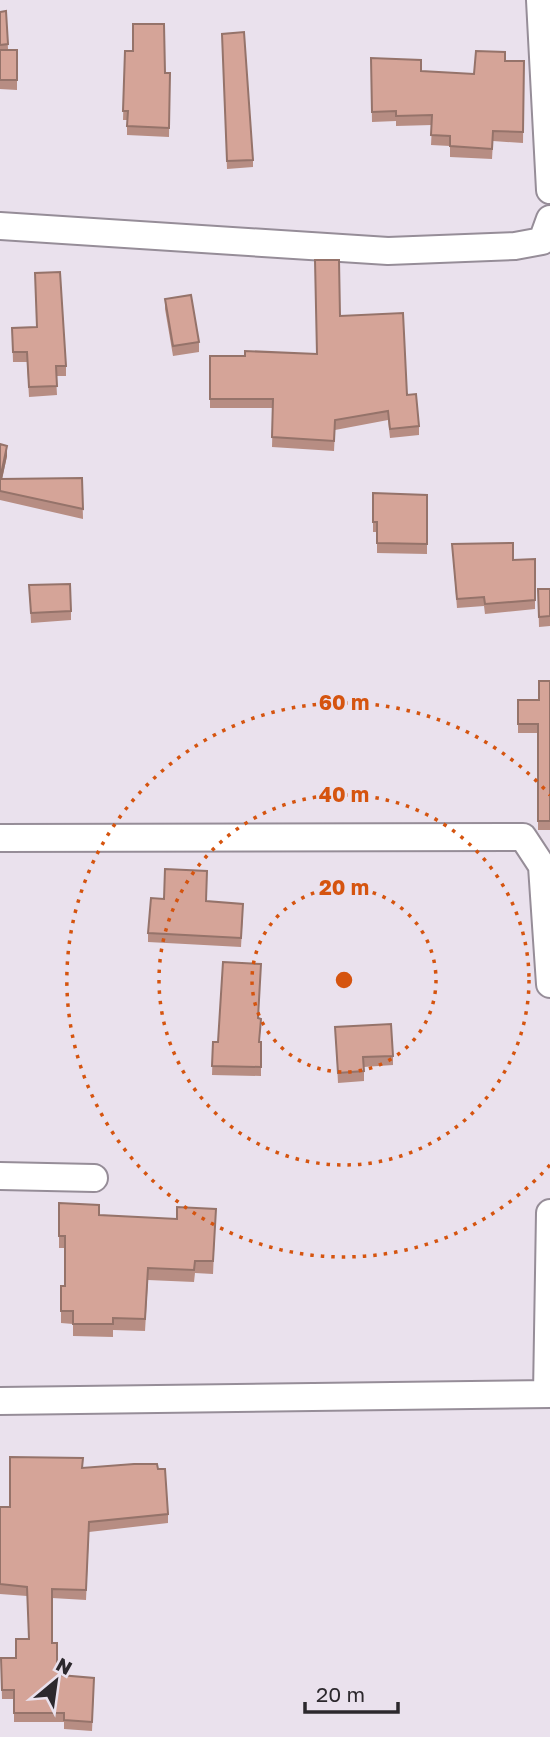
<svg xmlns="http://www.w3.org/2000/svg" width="550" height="1737" viewBox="0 0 550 1737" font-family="'Golos Text',sans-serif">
	<rect width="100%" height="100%" fill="#eae1ed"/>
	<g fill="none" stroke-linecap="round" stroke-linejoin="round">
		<g stroke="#968d98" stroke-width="30">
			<path id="minor" d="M540,0L550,190
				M0,226L388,251L515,246L542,241L550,219
				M0,838L523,837L542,866L550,984
				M0,1176L94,1178
				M547,1394L550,1213
				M0,1401L550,1394"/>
		</g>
		<use href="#minor" stroke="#fff" stroke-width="26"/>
	</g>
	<path fill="#b78d83" d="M6,11L8,49L3,50H17V90L0,89V12Z
		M222,34L253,160V167L227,169Z
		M125,51L165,73H170L169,137L127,135V120H123Z
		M371,58L421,71L474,74L505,61H524L523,143L493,141L492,159L450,157V146L431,145L432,125L396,126V121L372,122Z
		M165,299L199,342V352L173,356L165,309Z
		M340,316L407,395L419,426V435L390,438L388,420L335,430L334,451L272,447L273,408H210V356L317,354Z
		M12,328L66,366V376H56L57,395L29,397L27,362H13Z
		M0,444L7,456L2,479L82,478L83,519L0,500Z
		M373,493L427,495V554L377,553V532H373Z
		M452,544L513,560L535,559V609L485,614L484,606L457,608Z
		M29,585L71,611V620L31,623Z
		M538,589H550V626L539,627Z
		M550,681V830H538V733H518V700H539Z
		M206,901L243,912L241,947L148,942V933Z
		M259,1018L261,1027L259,1042H261V1076L212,1075L213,1042H218Z
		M335,1027L393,1056V1065L364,1067V1081L338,1083Z
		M59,1203L99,1215L177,1219L216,1209L213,1274L195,1273L194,1282L148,1280L145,1331L113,1330V1337L73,1336V1324L61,1323V1286H65V1248H59Z
		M83,1468L168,1514V1523L89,1532L86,1600L52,1598V1643L60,1675L94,1687L92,1731L64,1729V1722H14V1699H2L1,1658H16L29,1639L27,1596L0,1594V1507H10Z"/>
	<path fill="#95736a" d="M7,446V456L0,489V479Z"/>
	<path fill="#d5a498" stroke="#95736a" stroke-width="2" d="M6,11L8,44L0,45V12Z
		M133,24H164L165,73H170L169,128L127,126L128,111H123L125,51H133Z
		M244,32L253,160L227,161L222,34Z
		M0,50H17V80H0Z
		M476,51L505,52V61H524L523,132L493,131L492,149L450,146V136L431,135L432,115L396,116V111L372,112L371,58L421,60V71L474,74Z
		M315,260H339L340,316L403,313L407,395L416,394L419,426L390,429L388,411L335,420L334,441L272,437L273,399H210V356H245V351L317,354Z
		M60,272L66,366H56L57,386L29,387L27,352H13L12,328L37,327L35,273Z
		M191,295L199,342L173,346L165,299Z
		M0,444L7,446L0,479L82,478L83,509L0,491Z
		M373,493L427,495V544L377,543V522H373Z
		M513,543V560L535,559V600L485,604L484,597L457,599L452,544Z
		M70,584L71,611L31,613L29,585Z
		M538,589H550V616L539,617Z
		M539,681H550V821H538V724H518V700H539Z
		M165,869L207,871L206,901L243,904L241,938L148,933L151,898L164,899Z
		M223,962L261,964L258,1018L261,1019L259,1042H261V1067L212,1066L213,1042H218Z
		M391,1024L393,1056L363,1057L364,1071L338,1073L335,1027Z
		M59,1203L99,1205V1215L177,1219V1207L216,1209L213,1261H195L194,1270L148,1268L145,1319L113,1318V1324H73V1311H61V1286H65V1236H59Z
		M10,1457L83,1458L82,1468L134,1464H157L158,1469H165L168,1514L89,1522L86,1590L52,1589V1643H57V1662L60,1663V1675L94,1678L92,1722L64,1720V1713H14V1690H2L1,1658H16V1639H29L27,1587L0,1584V1507H10Z"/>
	<g fill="none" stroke="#d5540f" stroke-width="3.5" stroke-dasharray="3.5 7">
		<circle cx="344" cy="980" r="92"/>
		<circle cx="344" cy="980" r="185"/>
		<path d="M550 1165A277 277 0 1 1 550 795"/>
	</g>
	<circle cx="344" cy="980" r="10" fill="#d5540f" stroke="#eae1ed" stroke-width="3.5"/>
	<g font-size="21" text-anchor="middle" font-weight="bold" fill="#d5540f" stroke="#eae1ed" stroke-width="5" stroke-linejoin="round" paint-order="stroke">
		<text x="344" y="710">60 m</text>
		<text x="344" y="802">40 m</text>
		<text x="344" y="895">20 m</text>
	</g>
	<g transform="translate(56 1681) rotate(29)" stroke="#eae1ed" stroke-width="5" paint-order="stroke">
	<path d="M0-5L12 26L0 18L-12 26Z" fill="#2c282d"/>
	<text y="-10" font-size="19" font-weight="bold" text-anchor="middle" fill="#2c282d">N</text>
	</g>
	<path d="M305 1702v10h93v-10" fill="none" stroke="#2c282d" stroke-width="3.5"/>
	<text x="316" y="1702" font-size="21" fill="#2c282d" stroke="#eae1ed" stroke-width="5" paint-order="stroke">20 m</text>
</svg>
